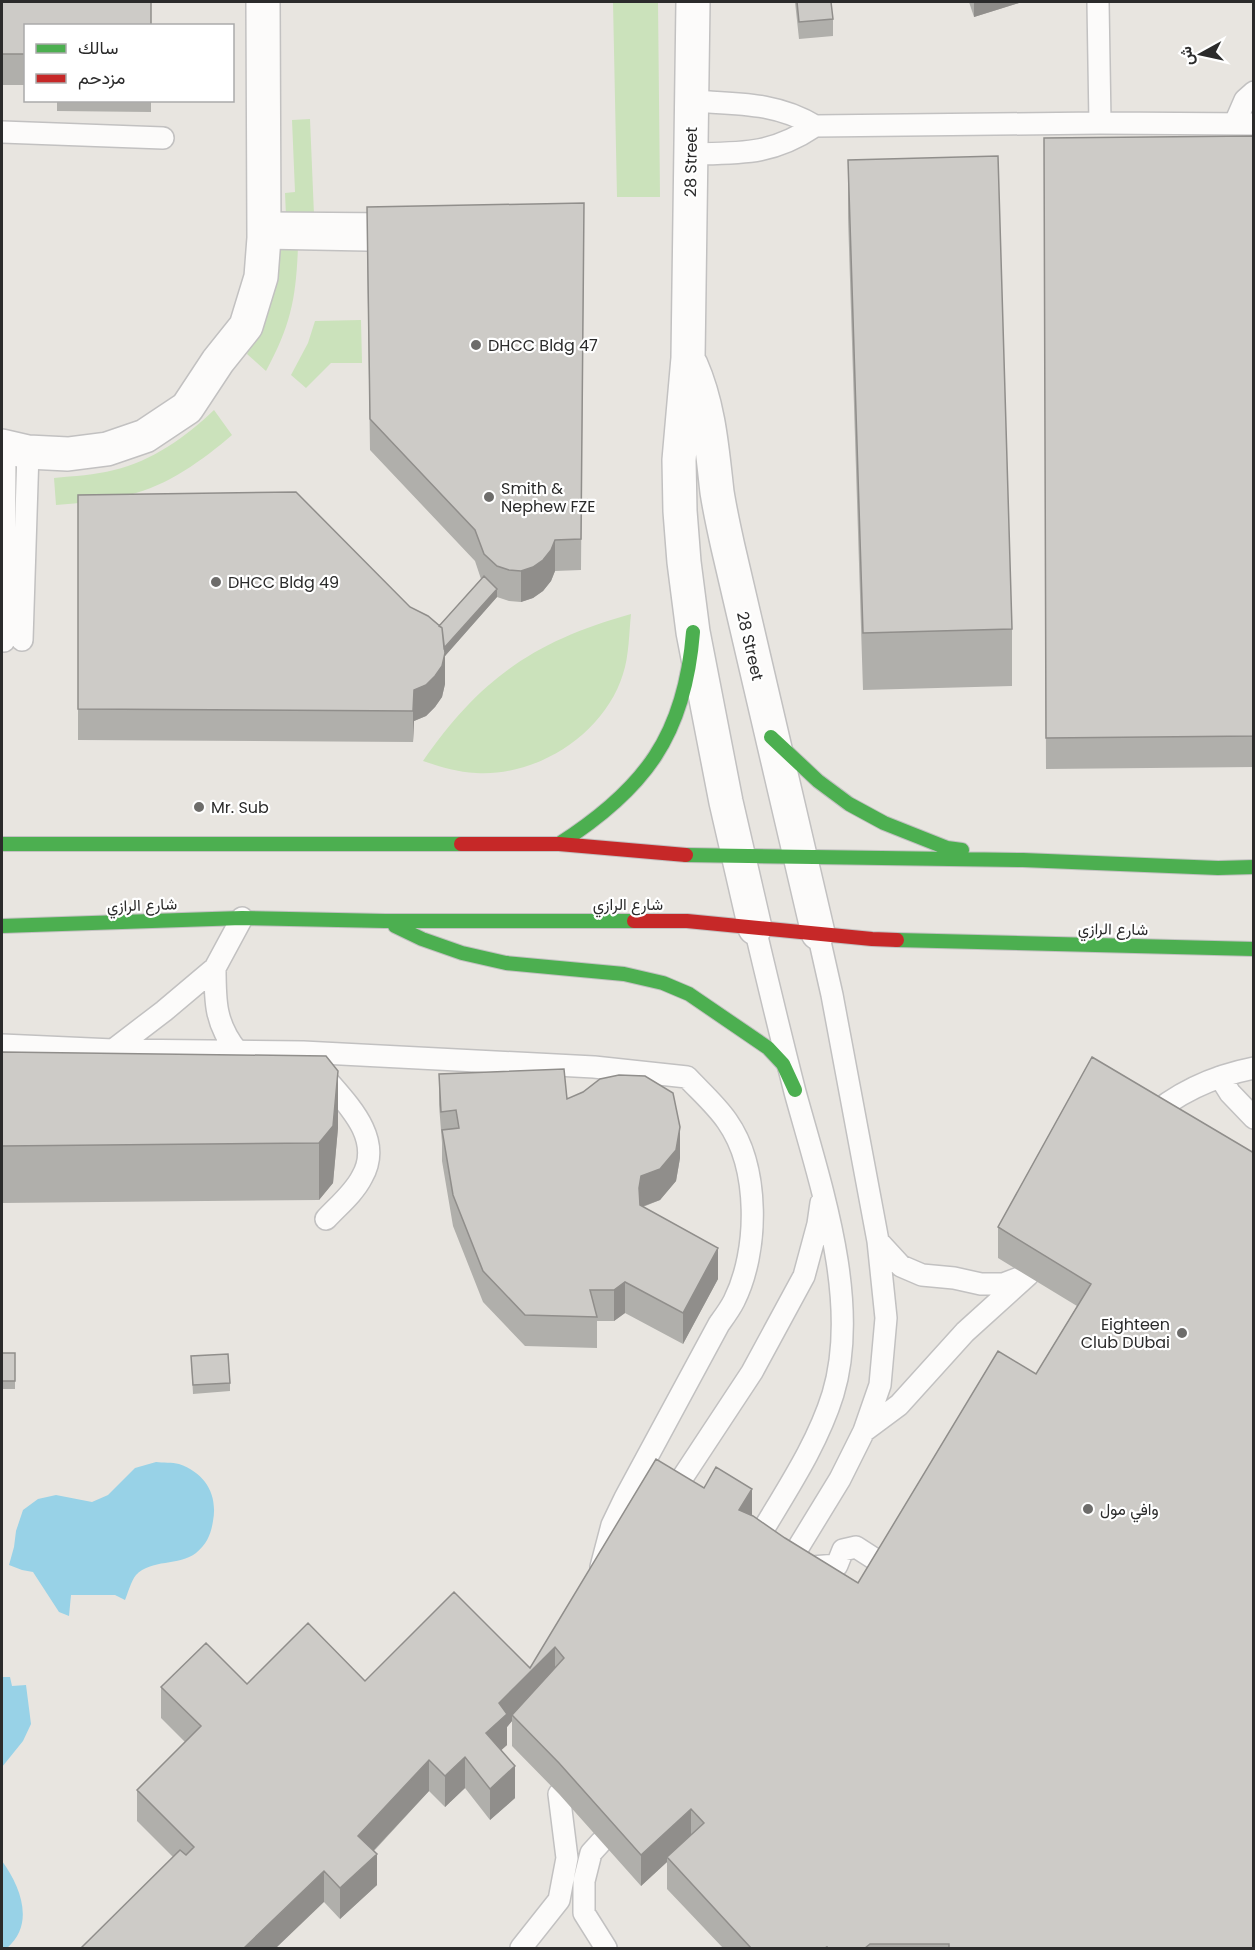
<svg xmlns="http://www.w3.org/2000/svg" width="1255" height="1950" viewBox="0 0 1255 1950" font-family="Poppins,Vazirmatn,sans-serif">
	<rect width="100%" height="100%" fill="#e8e5e0"/>
	<path fill="#cbe2bb" d="M613,2H658L660,197H617Z
		M310,119L314,215L286,216L285,193L295,192L292,120Z
		M273,247H298C296,298 291,325 266,371L247,354L258,326Z
		M361,320L362,363H331L306,388L291,375L308,343L315,321Z
		M214,410L232,435C203,460 167,486 129,495C105,501 80,503 56,505L54,478C74,476 95,475 114,470C152,461 186,437 214,410Z
		M631,614C629,633 629,656 623,674C605,733 538,777 476,773C457,772 441,767 423,761C480,679 534,641 631,614Z"/>
	<path fill="#98d2e7" d="M156,1462C163,1463 172,1462 179,1464C205,1473 218,1494 213,1521C211,1534 207,1544 196,1553C179,1566 151,1559 136,1575C131,1581 128,1593 125,1600L115,1595H71L69,1616L59,1612L33,1572L22,1570L9,1565L14,1547L16,1531L23,1510L38,1499L56,1495L92,1502L108,1495L135,1468Z
		M2,1677H10L12,1686L26,1685L31,1724L23,1741L2,1767Z
		M2,1861C21,1887 35,1924 7,1948H2Z"/>
	<g fill="none" stroke-linecap="round" stroke-linejoin="round">
		<g stroke="#c2c1c1" stroke-width="24">
			<path id="lane" d="M1098,2L1100,123
				M692,101C735,104 777,102 815,126
				M1235,123L1245,100L1254,92
				M2,132L163,138
				M691,154C741,153 772,155 815,126L1100,123L1254,124
				M264,223L394,224
				M264,238L367,240
				M22,640L28,452
				M4,641L5,448
				M215,968C215,1001 215,1024 237,1051
				M2,1045L113,1050L303,1052L594,1067L687,1077C700,1091 716,1105 727,1121C760,1168 759,1251 734,1301C730,1309 724,1317 719,1324L625,1498L612,1525L601,1567
				M113,1050L164,1011L215,968L242,918
				M321,1073C344,1101 385,1137 362,1177C354,1193 338,1206 326,1219
				M1220,1077L1230,1093L1254,1118
				M1145,1121C1176,1093 1213,1076 1254,1068
				M878,1241L901,1266L922,1275L954,1278L981,1284H1003L1022,1277
				M864,1431L899,1405L965,1332L1028,1275L1045,1253
				M669,1498L752,1372L804,1276L818,1224L821,1203
				M753,1547C781,1498 816,1449 833,1394C861,1301 820,1183 795,1092C781,1037 768,983 755,928
				M800,1568L837,1565L843,1550L856,1547L887,1567
				M785,1569L840,1479L864,1431L880,1385L886,1318L878,1241L832,995L818,933
				M601,1842L591,1853L584,1881V1913L606,1948
				M521,1948L559,1900L567,1858L559,1794"/>
		</g>
		<g stroke="#c2c1c1" stroke-width="36">
			<path id="street" d="M693,2L688,358L679,460L680,511L684,562L693,632L726,802L755,928
				M691,365C709,406 712,448 717,492C720,511 724,529 728,547L818,933
				M2,446L28,452L68,454L107,449L145,436L187,408L218,361L246,326L261,277L264,238L263,2"/>
		</g>
		<g stroke="#c2c1c1" stroke-width="16">
			<path id="fast" d="M771,737L818,781L849,804L884,823L947,848L962,850
				M2,844H461
				M559,844C645,789 685,735 693,632
				M686,855L1023,860L1218,868L1254,867
				M2,926L242,918L385,921H634
				M395,926L422,939L462,953L506,963L624,974L663,983L689,994L768,1048L783,1064L795,1090
				M897,940L1254,949"/>
		</g>
		<g stroke="#c2c1c1" stroke-width="16">
			<path id="jam" d="M461,844H559L686,855
				M634,921H687L872,939L897,940"/>
		</g>
		<use href="#lane" stroke="#fcfbfa" stroke-width="21"/>
		<use href="#street" stroke="#fcfbfa" stroke-width="33"/>
		<use href="#fast" stroke="#4caf50" stroke-width="14"/>
		<use href="#jam" stroke="#c62828" stroke-width="14"/>
	</g>
	<path fill="#b0afab" d="M2,2L26,26V85H2Z
		M795,2H831L833,19V36L799,39Z
		M969,2H1022L974,17Z
		M57,100H151V112L57,111Z
		M1254,136V767L1046,769L1044,138Z
		M848,160L1012,629V686L863,690L848,217Z
		M584,203L581,570L555,571L551,581L543,591L533,598L521,602L509,601L497,597L445,656V684L442,697L435,707L426,716L414,721L413,742L78,740V495L410,607L439,626L481,579L475,561L370,450L367,238Z
		M2,1052L338,1128L333,1183L319,1200L2,1203Z
		M1092,1057L1254,1948H723L667,1889V1862L641,1886L559,1794L512,1746V1721L507,1727V1745L501,1750L515,1798L490,1820L465,1788L445,1807L429,1791L374,1851L377,1885L340,1919L324,1902L173,1857L137,1821V1790L185,1742L161,1718V1687L365,1681L530,1668L704,1488L752,1516L785,1538L858,1583L1036,1374L1077,1306L998,1258V1227Z
		M439,1074L567,1099L680,1158L676,1181L660,1200L643,1207L718,1279L683,1344L625,1313L614,1321H597V1348L525,1346L483,1302L453,1226L442,1161V1143L439,1105Z
		M2,1353H15V1389H2Z
		M191,1356L230,1383V1391L193,1394Z"/>
	<path fill="#908e8b" d="M974,2H1022L974,17Z
		M555,540V571L551,581L543,591L533,598L521,602V571Z
		M497,589V597L445,656V684L442,697L435,707L426,716L414,721L413,742V711L414,690L442,651Z
		M338,1071V1128L333,1183L319,1200V1143Z
		M680,1127V1158L676,1181L660,1200L641,1207L639,1219V1188L641,1176Z
		M718,1248V1279L683,1344V1313Z
		M625,1282V1313L614,1321V1290Z
		M752,1489V1520L739,1510Z
		M555,1647V1678L512,1715V1721L507,1727V1745L486,1764V1733L499,1703Z
		M465,1757V1788L445,1807V1776Z
		M429,1760V1791L358,1867V1836Z
		M515,1766V1798L490,1820V1789Z
		M691,1809V1840L667,1857V1862L641,1886V1855Z
		M377,1854V1885L340,1919V1888Z
		M324,1871V1902L276,1948H244Z"/>
	<path fill="#cdcbc7" stroke="#908e8b" stroke-width="1.5" d="M2,2H151V26H26V54H2Z
		M797,2H831L833,19L799,22Z
		M1254,136V736L1046,738L1044,138Z
		M998,156L1012,629L863,633L848,160Z
		M584,203L581,539L555,540L551,550L543,560L533,567L521,571L509,570L497,566L484,554L475,530L370,419L367,207Z
		M296,492L410,607L428,616L442,628L445,653L442,666L435,676L426,685L414,690L413,711L78,709V495Z
		M484,576L497,589L444,648L442,628L439,626Z
		M2,1052L326,1056L338,1071L333,1126L319,1143L2,1146Z
		M1092,1057L1254,1153V1948H949V1944H870L865,1948H828L827,1947L825,1948H751L667,1857L704,1823L691,1809L641,1855L559,1763L512,1715L564,1658L555,1647L499,1703L507,1714L486,1733L515,1766L490,1789L465,1757L445,1776L429,1760L358,1836L377,1854L340,1888L324,1871L244,1948H81L180,1850L186,1855L194,1847L137,1790L201,1726L161,1687L206,1643L247,1684L308,1623L365,1681L454,1592L530,1668L656,1459L704,1488L716,1467L752,1489L739,1510L753,1516L785,1538L858,1583L998,1351L1036,1374L1091,1284L998,1227Z
		M564,1069L567,1099L583,1092L600,1079L619,1075L645,1076L673,1093L680,1127L676,1150L660,1169L641,1176L639,1188L640,1205L718,1248L683,1313L625,1282L614,1290H590L597,1317L525,1315L483,1271L453,1195L442,1130L459,1128L456,1110L441,1112L439,1074Z
		M2,1353H15V1381H2Z
		M228,1354L230,1383L193,1385L191,1356Z"/>
	<g fill="#6d6c6a" stroke="#fff" stroke-width="2">
		<circle cx="476" cy="345" r="6"/>
		<circle cx="489" cy="497" r="6"/>
		<circle cx="216" cy="582" r="6"/>
		<circle cx="199" cy="807" r="6"/>
		<circle cx="1182" cy="1333" r="6"/>
		<circle cx="1088" cy="1509" r="6"/>
	</g>
	<g text-anchor="middle" dominant-baseline="central" stroke-width="4.5" stroke-linejoin="round" paint-order="stroke">
		<g font-size="16" fill="#2b2b2b" stroke="#fff">
			<text transform="translate(691 162) rotate(-89)">28 Street</text>
			<text transform="translate(750 646) rotate(77)">28 Street</text>
			<text x="628" y="904">شارع الرازي</text>
			<text transform="translate(142 905) rotate(-2)">شارع الرازي</text>
			<text transform="translate(1113 929) rotate(1)">شارع الرازي</text>
		</g>
		<g font-size="16" fill="#2b2b2b" stroke="#fff" text-anchor="start">
			<text x="488" y="345">DHCC Bldg 47</text>
			<text x="501" y="488">Smith &amp;<tspan x="501" dy="18">Nephew FZE</tspan></text>
			<text x="228" y="582">DHCC Bldg 49</text>
			<text x="211" y="807">Mr. Sub</text>
			<text x="1170" y="1324" text-anchor="end">Eighteen<tspan x="1170" dy="18">Club DUbai</tspan></text>
			<text x="1100" y="1509">وافي مول</text>
		</g>
	</g>
	<rect width="1255" height="1950" fill="none" stroke="#2b2b2b" stroke-width="6"/>
	<rect x="24" y="24" width="210" height="78" fill="#ffffff" stroke="#aaaaaa" stroke-width="1.5"/>
	<rect x="36" y="44" width="30" height="9" fill="#4caf50" stroke="#aaaaaa" stroke-width="1.5"/>
	<text x="78" y="54" font-size="18" fill="#2b2b2b">سالك</text>
	<rect x="36" y="74" width="30" height="9" fill="#c62828" stroke="#aaaaaa" stroke-width="1.5"/>
	<text x="78" y="84" font-size="18" fill="#2b2b2b">مزدحم</text>
	<g transform="translate(1201 54) rotate(262)" stroke="#ffffff" stroke-width="4.5" paint-order="stroke">
	<path d="M0-4.5L10 22L0 15L-10 22Z" fill="#2b2b2b"/>
	<text y="-9" font-size="16" font-weight="bold" text-anchor="middle" fill="#2b2b2b">ش</text>
	</g>
</svg>
